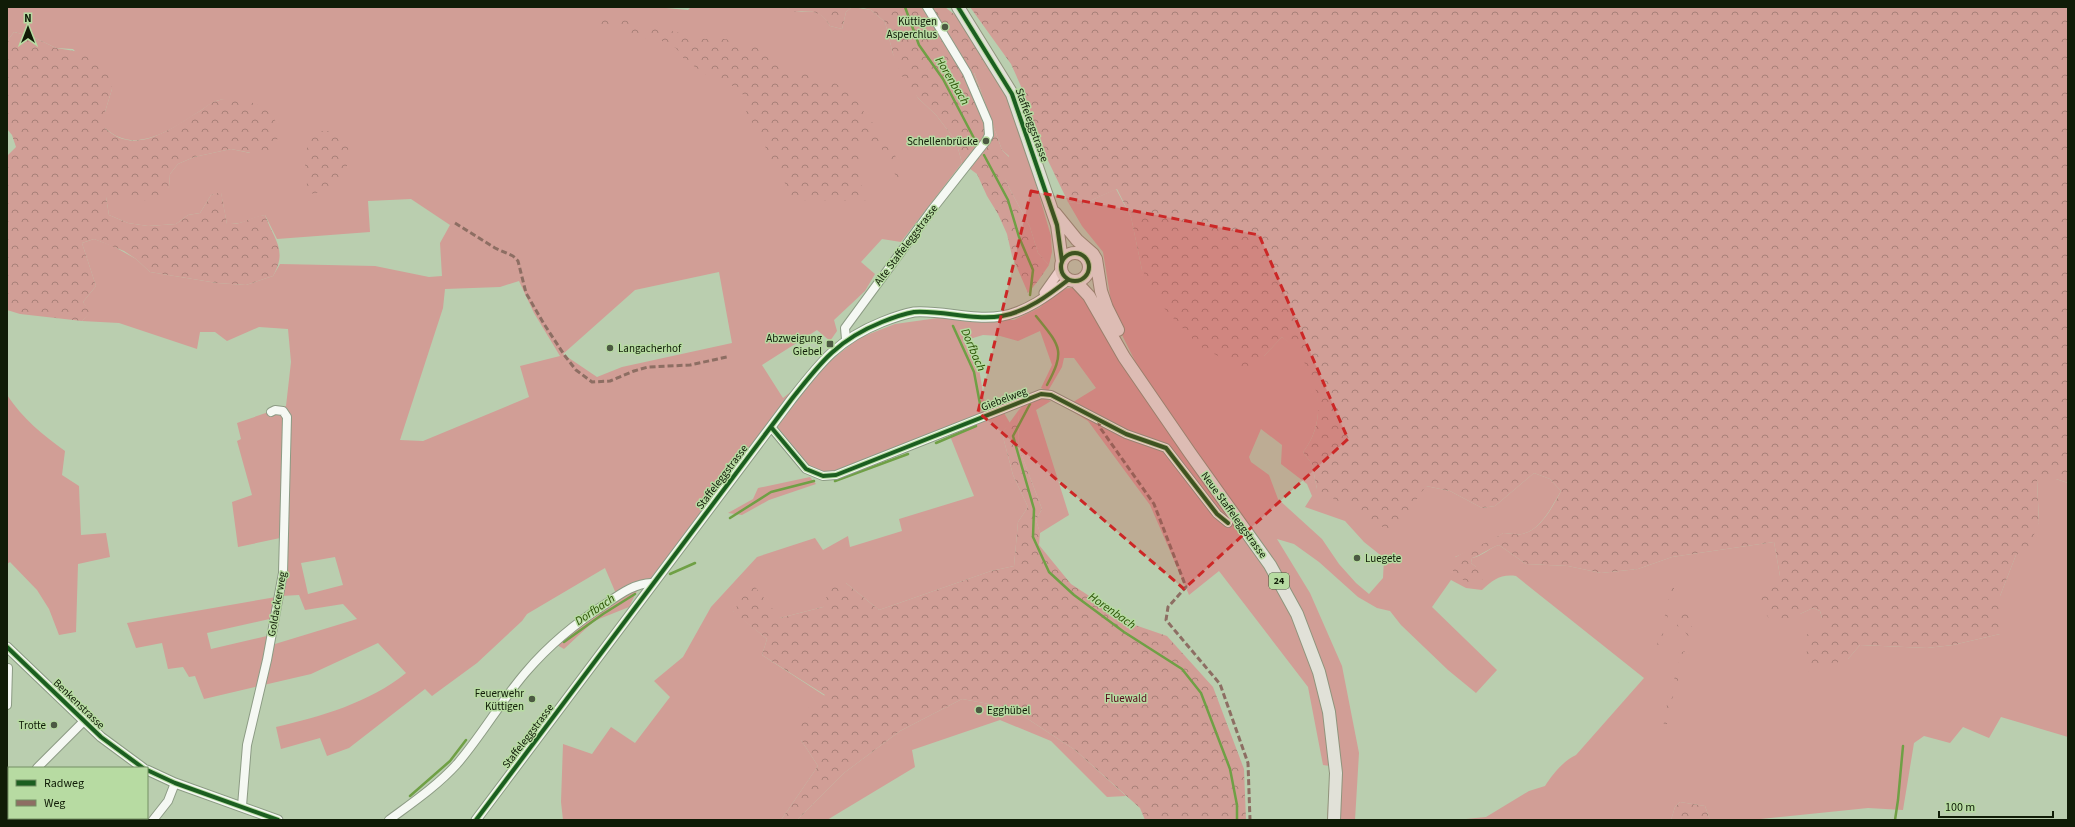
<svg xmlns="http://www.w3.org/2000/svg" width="2075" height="827" viewBox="0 0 2075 827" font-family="'Source Sans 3',sans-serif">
	<defs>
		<pattern id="forest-crowns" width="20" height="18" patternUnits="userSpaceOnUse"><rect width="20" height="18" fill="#d19e96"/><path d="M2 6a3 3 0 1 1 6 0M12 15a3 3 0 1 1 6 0" fill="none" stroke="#a88078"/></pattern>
	</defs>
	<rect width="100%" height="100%" fill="#baceaf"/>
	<path fill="#d19e96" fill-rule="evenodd" d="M7,7H655L688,10L691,7H786C802,19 816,1 830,26L842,29L846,12L852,7L871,10L885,22L893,54L918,98L936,115L956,141L962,163L901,242L882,239L861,262L875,274L865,291L834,320L837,331L830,341L817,330L762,365L783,398L859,338L895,324L945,317L1014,320L1039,308L1061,289L1079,287L1168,415L1139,369L1123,337L1111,301L1103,252L1082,226L1068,202L1083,204L1116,189L1131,217L1142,270L1264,356L1282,337C1287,341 1294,346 1298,351C1322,380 1326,423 1303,452L1312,464L1317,489L1426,486L1450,491L1482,508L1495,506L1534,473L1550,479L1561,491C1552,506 1541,530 1522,534C1516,535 1509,533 1503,533L1492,541L1455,557L1476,567L1471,563L1472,558C1483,556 1489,548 1499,545L1526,564L1568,566L1601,573L1638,569L1672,557L1692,554L1774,542L1780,576L1800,614L1813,608L1820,611L1822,618L1848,659L1860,645L1927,648L1953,645L2000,634V596L2016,555L2039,523L2037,479H2056L2068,483V737L2001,717L1989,738L1963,727L1950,743L1924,736L1914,743L1903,810L1868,808L1751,820H1710L1705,806L1680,802L1675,807L1671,820H1456L1486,817L1529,791L1545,786C1552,775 1564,760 1576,755L1644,678L1516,576C1500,574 1493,580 1482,590L1466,588L1451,580L1432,607L1497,670L1476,693L1448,670L1401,625L1390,611L1377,608L1358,597L1319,562L1294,544L1277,539L1310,593L1342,666L1359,753L1355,820H1327L1330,766L1323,765L1308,687L1219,571L1189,595L1150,505L1088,421L1065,407L1096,388L1074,358H1064L1062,367L1048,391L1041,388L1052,365L1040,331L1018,341L1000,336L983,335L963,341L978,363L985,404L980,413H1004L1010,423L1002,433L1013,475L1028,507L1018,522L1014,566L991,571L879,610L846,583L823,607L780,618L733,611L767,639L762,655L825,696L801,740L818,766L781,820H563L561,802L563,744L592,754L611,727L635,743L670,697L654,681L683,657L711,607L757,557L815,538L823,550L848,536L850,547L902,531L899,519L974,496L948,431L836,475L806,469L772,427L656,574L645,583L617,596L605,568L527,614L522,621L477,663L432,696L425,689L349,748L327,756L320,738L281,749L276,727C322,716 369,703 406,673L378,643L311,674L204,699L195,676L189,677L183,667L168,669L162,643L136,648L127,623L276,597L274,618L207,633L211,649L267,636L275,644L357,619L343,604L305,610L299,595L281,596L280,538L238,547L232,502L252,495L237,441L241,439L237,423L286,406L291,362L288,329L259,327L227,341L215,332H200L197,349L119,323L82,321L90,313L83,302L96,286L82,243L94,239L113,246L136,259L150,272L217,283L246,285L273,276L280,264L375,266L429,277L442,276L440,243L450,225L411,199L368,201L370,232L277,239L265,215C249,218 244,225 227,224L221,193L211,195L200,213L188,215L176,224L148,226L128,223L109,215L106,197L119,196L137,201L169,187L170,174L178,164L194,157L231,149L250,153L231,100C226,100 220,99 216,101C210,103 205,108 200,111C172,129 135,156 105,128V112L112,89L73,49L56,48L31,36L14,32L7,41ZM719,272L732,343L622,367L597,377L563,354L635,290ZM519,281L534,313L560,356L520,366L529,397L423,441L400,440L443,308L445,289L500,287ZM1261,429L1282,445L1281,464L1307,484L1312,496L1305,507L1345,521L1364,542L1384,558L1383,578L1369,594L1356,583L1339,564L1322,539L1278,499L1269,475L1251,462L1249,457ZM335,557L343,585L308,594L301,563Z
		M989,66L1003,88L1030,164L1051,236L1052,252L1049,265L1038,253L1030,227L1005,180L1009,156L1002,150L974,72Z
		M1033,394L1051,401L1036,410L1069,515L1040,533L1036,520L1042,509L1019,448L1018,411Z
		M7,395C23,419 42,434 65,451L62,475L79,486L81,535L106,533L110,557L78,564L76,632L59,635L49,609L37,590L10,562L7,564Z
		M810,477L816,484L769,500L742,515L728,513L753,499L758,488Z
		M638,589L629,607L594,621L564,649L557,645L606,606Z
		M962,699L1011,708L1075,750L1126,796L1107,797L1051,741L1000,720L912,750L915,767L827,820H797L844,773L900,731Z"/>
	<path fill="url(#forest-crowns)" d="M786,7H852L846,12L842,29L830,26C820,9 810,11 792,12Z
		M859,7H945L959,18L989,66L974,73L1002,150L1015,163L1011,174L1005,180L1030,227L1038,253L1049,265L1038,281L1028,293L1012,256L1007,234L998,214L987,196L977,174L962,163L956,141L936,115L918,98L902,76L893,54L885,22L871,10Z
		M970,7H2068V483L2056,479H2037L2039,523L2027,551L2016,555L2000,596V634L1953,645L1927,648L1860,645L1848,659L1809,672L1805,635L1821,630L1822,618L1820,611L1813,608L1785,621L1772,622C1755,602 1758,590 1780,576L1774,542L1692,554L1672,557L1638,569L1601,573L1568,566L1526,564L1499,545C1489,548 1482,555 1472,558L1471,563L1476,567L1485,565L1489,572L1482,580L1474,584C1461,580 1454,576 1449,562C1464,549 1486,545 1503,533C1509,533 1516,535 1522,534C1541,530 1553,506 1561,491L1550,479L1534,473L1495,506L1482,508L1450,491L1426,486L1393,533L1317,489L1312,464L1303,452C1332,415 1316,365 1282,337L1264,356L1243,369L1199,346L1163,307L1142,270L1131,217L1117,189L1083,204L1068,202L1040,144L1024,93L1011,64Z
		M601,17L615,18L706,39L719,38L747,43L761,49L771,61L787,68L835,83L854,97L868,118L877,127L882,137L895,154L897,165L905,181L898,180L881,148L859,144L862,187L876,199L860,201L791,200L783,178L771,162L765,146L748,116L745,108L746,99L741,92L727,82L705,74L685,60L676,48L660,40L648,39L621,29L599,25Z
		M14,32L31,36L56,48L87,53L109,70L112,89L105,112V128C135,157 170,129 198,112C204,109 210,102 216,101C238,94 271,104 278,127C280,137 274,148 271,157L231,149L194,157L178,164L170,174L169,187C160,195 150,201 137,201C127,202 119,196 106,197L109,215L128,223L148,226L176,224L188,215L200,213L211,195L221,192L227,224C243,225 249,217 265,215C274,240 288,250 273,276L246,285L217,283L150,272L136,259L124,251L94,239L82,243L96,286L83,302L91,313L82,321L20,314L7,310V156L16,147L12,135L7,129V41Z
		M317,131H335L346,137C355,167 340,192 308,194L305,165L308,140Z
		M1018,411L1019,448L1042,509L1036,520L1040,533L1039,545L1071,584L1132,624L1167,636L1213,687L1244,769L1246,820H1145L1140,808L1075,750L1011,708L962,699L900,731L844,773L797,820H781L818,766L801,740V714L825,695L762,655L767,639L733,612L752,583L780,618L823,607L832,581L846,583L879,610L991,571L1014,566L1018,522L1028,507L1013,475L1002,433Z
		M1669,587H1674V592L1657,657L1653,660L1668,604Z
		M1681,613H1687L1691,618L1693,635L1691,637L1688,636L1682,628L1677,626Z
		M1685,651L1677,685L1668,711L1667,725L1663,731L1665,712L1680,658L1682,652Z
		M1680,802L1705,806L1710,820H1671L1675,807Z"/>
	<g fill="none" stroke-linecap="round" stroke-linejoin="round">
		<path stroke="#6fa045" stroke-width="2.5" d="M905,7L919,45L943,79L976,142
			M984,155L1008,200L1019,237L1033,270L1030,295
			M1036,316C1060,346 1066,350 1047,385
			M953,326L974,372L980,404
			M1030,404L1013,436L1034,509L1033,537L1049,572L1074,595L1124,632L1182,669L1201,693L1230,769L1237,805V820
			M936,443L976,426
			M835,481L908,454
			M730,518L771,492L814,481
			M670,574L695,563
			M564,642L603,614L635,594
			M410,796L450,761L466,740
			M1895,820L1898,800L1903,746"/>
		<g stroke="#8c9b84" stroke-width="10">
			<path id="minor" d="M846,339L845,328L931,211L986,141L989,135L988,122L967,73L927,7
				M771,427L806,469L823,476L836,475L1041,394L1051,395L1126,434L1166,448L1217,514L1228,523
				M7,705L8,668
				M37,768L84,721
				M7,781L9,784
				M7,792L9,791
				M242,806L247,745L267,660L283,573L287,417L283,411L275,410L271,412
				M153,820L168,801L175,783
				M389,820C412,803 437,786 457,764C482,735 501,701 526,672C549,645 577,622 607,603C620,594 637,582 653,583"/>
		</g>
		<g stroke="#8c9b84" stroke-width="11">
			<path id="tertiary" d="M1044,293L1061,269
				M7,647L101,737L143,768
				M147,770L175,783L278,820
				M476,820L791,400C820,363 837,340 882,322C892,318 903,314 914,312C943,310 973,321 1002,316C1026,312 1049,295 1068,280"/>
		</g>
		<g stroke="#8f947c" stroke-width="14">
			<path id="primary" d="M958,7L1012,94L1057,225L1062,261
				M1055,213L1077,240L1093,254L1096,259L1101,291L1107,308L1118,330
				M1061 267a14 14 0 1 1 28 0a14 14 0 1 1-28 0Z
				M1076,282L1089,296L1124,357L1190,453L1270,565L1297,614L1319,672L1329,712L1336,773L1334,820"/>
		</g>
		<use href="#minor" stroke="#f5f8f3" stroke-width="8"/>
		<use href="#tertiary" stroke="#f5f8f3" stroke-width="9"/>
		<use href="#primary" stroke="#e1e1d8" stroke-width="12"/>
		<path stroke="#8d6e63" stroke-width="3" stroke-dasharray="6 3" stroke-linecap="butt" d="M455,223L495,248L513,256L518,261L526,293L544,324L565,356L576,370L592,382L610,381L634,371L648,367L690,365L727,357
			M1098,420L1101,429L1154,504L1186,587L1168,607L1166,620L1220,684L1248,763L1250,820"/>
		<g stroke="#b7dba2" stroke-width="6">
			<path id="cycleway" d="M958,7L1012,94L1057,225L1062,261
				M1061 267a14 14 0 1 1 28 0a14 14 0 1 1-28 0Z
				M771,427L806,469L823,476L836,475L1041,394L1051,395L1126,434L1166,448L1217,514L1228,523
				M7,647L101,737L143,768
				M147,770L175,783L278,820
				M476,820L791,400C820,363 837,340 882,322C892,318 903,314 914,312C943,310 973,321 1002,316C1026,312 1049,295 1068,280"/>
		</g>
		<use href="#cycleway" stroke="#1b5e20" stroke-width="4"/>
	</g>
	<path fill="#cc2726" fill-opacity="0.2" stroke="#cc2726" stroke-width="3" stroke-dasharray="8 5" stroke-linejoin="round" d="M1031,191L1259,235L1348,439L1184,589L978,412Z"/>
	<g fill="#4c5a42" stroke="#b7dba2" stroke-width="1.5">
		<circle cx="945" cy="27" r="4"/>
		<circle cx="986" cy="141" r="4"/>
		<rect x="826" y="340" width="8" height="8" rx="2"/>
		<circle cx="610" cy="348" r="4"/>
		<circle cx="1357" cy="558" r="4"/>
		<circle cx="532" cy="699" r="4"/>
		<circle cx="979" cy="710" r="4"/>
		<circle cx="54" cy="725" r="4"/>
	</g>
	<g text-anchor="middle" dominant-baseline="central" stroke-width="3" stroke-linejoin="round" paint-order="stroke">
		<rect fill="#b7dba2" stroke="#425536" stroke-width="1" x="1269" y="573" width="20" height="16" rx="3"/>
		<g font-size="10" font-weight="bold" fill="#101c07">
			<text x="1279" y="581">24</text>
		</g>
		<g font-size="11" fill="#101c07" stroke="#b7dba2" text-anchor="end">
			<text x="937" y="21">Küttigen<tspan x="937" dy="13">Asperchlus</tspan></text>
			<text x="978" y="141">Schellenbrücke</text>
			<text x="822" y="338">Abzweigung<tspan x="822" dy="13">Giebel</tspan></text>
			<text x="618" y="348" text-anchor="start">Langacherhof</text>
			<text x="1365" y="558" text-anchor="start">Luegete</text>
			<text x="524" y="693">Feuerwehr<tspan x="524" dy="13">Küttigen</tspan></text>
			<text x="987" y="710" text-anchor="start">Egghübel</text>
			<text x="46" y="725">Trotte</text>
		</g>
		<g font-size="11" fill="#101c07" stroke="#b7dba2">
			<text transform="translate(1032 125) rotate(70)">Staffeleggstrasse</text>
			<text transform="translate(906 245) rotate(-53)">Alte Staffeleggstrasse</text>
			<text transform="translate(1004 399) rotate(-21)">Giebelweg</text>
			<text transform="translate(722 477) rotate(-53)">Staffeleggstrasse</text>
			<text transform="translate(1234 515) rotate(54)">Neue Staffeleggstrasse</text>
			<text transform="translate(277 604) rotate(-80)">Goldackerweg</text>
			<text transform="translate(79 704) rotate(44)">Benkenstrasse</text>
			<text transform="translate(528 736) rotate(-53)">Staffeleggstrasse</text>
		</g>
		<g font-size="11" fill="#57051b" stroke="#b7dba2">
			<text x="1126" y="698">Fluewald</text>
		</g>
		<g font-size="12" font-style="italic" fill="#2a5203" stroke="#b7dba2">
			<text transform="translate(952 81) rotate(59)">Horenbach</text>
			<text transform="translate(973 350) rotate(67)">Dorfbach</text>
			<text transform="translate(595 610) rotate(-34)">Dorfbach</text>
			<text transform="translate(1112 611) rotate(35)">Horenbach</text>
		</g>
	</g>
	<rect width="2075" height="827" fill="none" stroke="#101c07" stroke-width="16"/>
	<rect x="8" y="767" width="140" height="52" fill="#b7dba2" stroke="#748f64"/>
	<rect x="16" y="780" width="20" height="6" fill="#1b5e20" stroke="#748f64"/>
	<text x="44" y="787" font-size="12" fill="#101c07">Radweg</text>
	<rect x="16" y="800" width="20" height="6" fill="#8d6e63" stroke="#748f64"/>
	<text x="44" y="807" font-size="12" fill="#101c07">Weg</text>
	<g transform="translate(28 28)" stroke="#b7dba2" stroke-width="3" paint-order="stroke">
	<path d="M0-3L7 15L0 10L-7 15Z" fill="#101c07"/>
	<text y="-6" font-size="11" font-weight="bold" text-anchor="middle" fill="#101c07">N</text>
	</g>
	<path d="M1939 811v6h114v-6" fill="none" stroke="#101c07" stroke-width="2"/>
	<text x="1945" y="811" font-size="12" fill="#101c07" stroke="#b7dba2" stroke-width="3" paint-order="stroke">100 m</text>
</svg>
